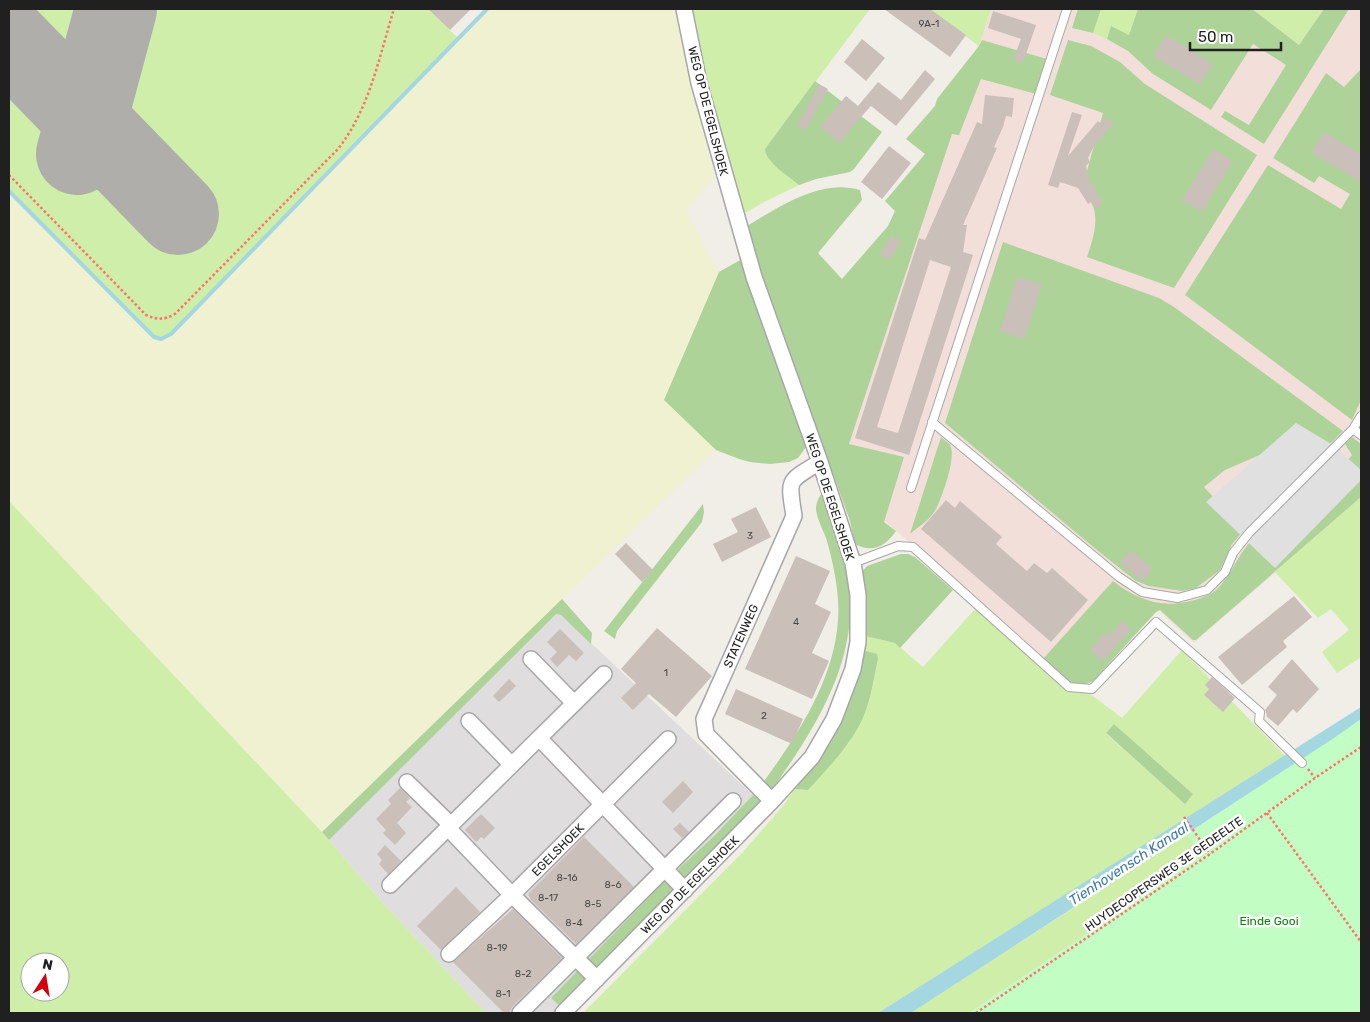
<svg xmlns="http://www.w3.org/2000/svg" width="1370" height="1022" viewBox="0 0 1370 1022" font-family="Rubik,sans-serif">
	<rect width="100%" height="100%" fill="#f1ede7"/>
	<path fill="#dfdddd" d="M556,613L561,615L753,795L715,835L665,881L552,998L562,1008L557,1013H486L382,902L329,840Z"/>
	<path fill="#f3dfd9" d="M930,9H1361V500L1360,499L1194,643L1155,607L1054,667L836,479L853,424L978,45Z"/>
	<path fill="#f0f1d1" d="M487,9H676L714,177L686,212L719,272L664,399L716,450L322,832L9,501V191L154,337L161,339L171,334Z"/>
	<path fill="#cfeeaa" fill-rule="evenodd" d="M9,9H428L459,39L171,334L161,339L154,337L9,191Z
		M693,9H870L765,149L770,161L799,185L766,201L743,214L713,111Z
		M928,9H991L979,46Z
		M1101,9H1138L1129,36L1111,26L1107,39L1093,33Z
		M1252,9H1324L1299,45Z
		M1360,498L1361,500V657L1337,673L1322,652L1349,630L1331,609L1318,618L1275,572Z
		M9,501L322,832L382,902L486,1013H9ZM30,962H60V992H30Z
		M975,609L1068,690L1090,694L1122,718L1182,650L1285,756L878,1013H583L743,852L783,806L795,789L808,790L849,743L869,697L878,659L862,650L865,636L895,643L923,667ZM1114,724L1193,794L1185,803L1106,734Z
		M1187,834L1204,855L969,1013H911Z"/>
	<path fill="#add399" d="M1078,9H1101L1093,33L1072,28Z
		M1138,9H1252L1299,45L1324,9H1349L1264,144L1221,117L1225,111L1249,125L1286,65L1253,44L1211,110L1153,74L1128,51L1107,39L1111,26L1129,35Z
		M982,40L1047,59L1036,94L981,79L959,135L952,134L849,444L904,457L884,522L896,531C885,547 872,553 855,544L850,521L759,267L747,226C779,207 821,178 860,190L862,200L818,253L842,279L888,226L895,211L885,201L925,154L906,139L935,106L937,99L979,46Z
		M1068,40L1091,46L1120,62L1145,84L1257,155L1174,288L1087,257C1092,242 1099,223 1093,206C1090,200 1085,195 1082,189L1103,113L1050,95Z
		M1361,69V400L1352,420L1185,295L1268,165L1341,209L1350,194L1319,176L1314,183L1273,158L1326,73L1344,87Z
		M815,81L882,132L854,169L850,172L816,179L799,185C790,177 765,162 765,149Z
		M1003,242L1159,298L1174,307L1343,431L1321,453L1262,454L1225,470L1204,487L1244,530L1232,544L1220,570L1196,588L1182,591L1149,586L1136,581L1098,551L945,423Z
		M742,259L806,447L798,458L789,462L770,464L750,462L739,459L716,450L664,400L719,272Z
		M941,437C943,439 948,442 950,445C957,456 942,497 936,509C930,520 919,526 910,534Z
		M1352,437L1361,444V497L1196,640H1193L1160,610L1156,612L1093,681C1072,692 1058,673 1043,659L1113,581C1139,601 1163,609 1195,600C1203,597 1211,595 1216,590C1232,575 1237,555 1252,540L1345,464L1352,455L1345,444Z
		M823,492C834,526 847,562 850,598C854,670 810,736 770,792L762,784C797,736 834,681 838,620C840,594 834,567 827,541C824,531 817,520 816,509C816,503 819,496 823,492Z
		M703,504L704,512L702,522L617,631L615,639L604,631L605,630Z
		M901,554H908L915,557L953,590L900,648L895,643L865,636L866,613L860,574L867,566Z
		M562,599L592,633L591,644L561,615L556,614L329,840L322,832Z
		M862,650L877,654L878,659C873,681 870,706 859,726C846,750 826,770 808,790L795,789L806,775Z
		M1114,724L1193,794L1185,804L1106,733Z
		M753,795L761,802L684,884L674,873L715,835Z
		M665,881L676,892L562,1008L551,998Z"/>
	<path fill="#c2fdc4" d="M1361,719V1013H969L1204,855L1187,834Z"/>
	<path fill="#e0e0e0" d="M1296,423L1333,445L1361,470V480L1275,568L1206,502Z"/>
	<path fill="#a5d7e1" d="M1361,707V719L1334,738L911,1013H878Z"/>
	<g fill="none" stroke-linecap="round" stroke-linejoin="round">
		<path stroke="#a5d7e1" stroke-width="4" d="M9,191L154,337L161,339L171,334L487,9"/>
		<path stroke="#b0aeaa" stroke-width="82" d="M9,40L178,214
			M77,154L116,9"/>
	</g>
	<path fill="#cabfb9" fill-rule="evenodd" d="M428,9H471L450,30Z
		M884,9H930L966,35L950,57Z
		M993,11L1036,25L1023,63L1013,60L1021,39L988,28Z
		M1166,35L1213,64L1200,85L1153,56Z
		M862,39L885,58L866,81L844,62Z
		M925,70L935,79L896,126L871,106L850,129L840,144L820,127L846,96L858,106L878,82L901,100Z
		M819,84L828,89L806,130L797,126Z
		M985,95L1014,98L1012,117L1006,116L1003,127L994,147L997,148L963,225H967L963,252L973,255L909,455L855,438L919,238L925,240L977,122L982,124ZM930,260L951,267L898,433L877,427Z
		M1072,112L1082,115L1068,156L1098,121L1100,123L1105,117L1113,124L1093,148L1088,158L1090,162L1086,166L1089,179L1103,203L1095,209L1091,202L1088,204L1078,188L1060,182L1058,188L1048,185Z
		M1324,132L1361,154V182L1311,152Z
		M889,146L911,163L882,199L861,182Z
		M1213,149L1233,161L1202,212L1182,200Z
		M891,236L901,241L890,260L880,255Z
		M1017,277L1042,284L1024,339L1000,331Z
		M946,500L955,508L960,501L1002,537L996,544L1027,571L1034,563L1047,573L1052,568L1088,600L1051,642L921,529Z
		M756,507L771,537L722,562L713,544L738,532L731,519Z
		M626,543L653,570L642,582L615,554Z
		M1131,550L1153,569L1142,581L1120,562Z
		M796,556L830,571L815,604L831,612L812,653L829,661L812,699L745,669Z
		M1294,596L1312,617L1283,641L1287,647L1242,685L1218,657Z
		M1122,621L1131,629L1103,661L1090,650L1105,632L1109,636Z
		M657,628L712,676L676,717L649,694L633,710L621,698L636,683L621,669Z
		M560,629L584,653L576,661L569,655L557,667L550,659L557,652L547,642Z
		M1292,659L1319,689L1297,713L1293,709L1278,726L1266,716L1267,715L1265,710L1277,695L1268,687Z
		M1212,677L1235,698L1223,712L1204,695L1209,689L1205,685Z
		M509,679L516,686L499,702L493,696Z
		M736,689L803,719L792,744L725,714Z
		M683,781L693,792L673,813L662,802Z
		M400,788L410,798L406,802L412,807L397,823L406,833L395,845L383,833L386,830L376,819L391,804L388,800Z
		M481,814L495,828L484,839L481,837L476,842L465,830Z
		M680,823L689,832L682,838L673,829Z
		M584,837L634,887L576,944L531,900L528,894Z
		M385,845L401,861L388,874L379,864L382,860L377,854Z
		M456,887L480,912L441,950L417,926Z
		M513,909L562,958L513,1006L509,1013H504L453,962Z"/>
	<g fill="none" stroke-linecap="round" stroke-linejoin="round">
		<g stroke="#a7a7a7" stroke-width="10">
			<path id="lane" d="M932,422L1119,577L1142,592L1178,598L1207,590L1225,572L1233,553L1249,533L1353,429L1361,435
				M1353,429L1361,416
				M911,488L1067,9
				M853,563L898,546L913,547L1069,687L1092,689L1156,622L1260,712L1259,721L1302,763"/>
		</g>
		<g stroke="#a7a7a7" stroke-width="18">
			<path id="street" d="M531,659L574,703
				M469,721L512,765
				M539,738L685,890
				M407,782L451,825
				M772,801L706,734L704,719L794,516C788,478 787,482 820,462
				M448,828L512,895L597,979
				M390,885L604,674
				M449,954L512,895L668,739
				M520,1013L733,801
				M563,1013L772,801L812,757L834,719L853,669L858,642V595L853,563L820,462L754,277L699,83L684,9"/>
		</g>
		<path stroke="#ff716a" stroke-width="2.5" stroke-dasharray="2.5 2.5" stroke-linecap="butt" d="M9,175L146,315C158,320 164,320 175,314L338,149C370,108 379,57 394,9
			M1308,769L1315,778
			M1267,813L1361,942
			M1184,817L1210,854
			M976,1013L1210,854L1315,778L1361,747"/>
		<use href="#lane" stroke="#fff" stroke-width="8"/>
		<use href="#street" stroke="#fff" stroke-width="15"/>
	</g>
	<g text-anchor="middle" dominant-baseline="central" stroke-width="5" stroke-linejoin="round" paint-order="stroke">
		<g font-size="10" fill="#4a4846">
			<text x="929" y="24">9A-1</text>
			<text x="750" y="536">3</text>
			<text x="796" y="622">4</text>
			<text x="666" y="673">1</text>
			<text x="764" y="716">2</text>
			<text x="567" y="878">8-16</text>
			<text x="613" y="885">8-6</text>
			<text x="548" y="898">8-17</text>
			<text x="593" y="904">8-5</text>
			<text x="574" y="923">8-4</text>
			<text x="497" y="948">8-19</text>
			<text x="523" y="974">8-2</text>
			<text x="503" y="994">8-1</text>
		</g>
		<g font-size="12" fill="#202020" stroke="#fff">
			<text transform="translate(708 111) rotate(76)">WEG OP DE EGELSHOEK</text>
			<text transform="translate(830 497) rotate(72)">WEG OP DE EGELSHOEK</text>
			<text transform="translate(741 636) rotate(-66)">STATENWEG</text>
			<text transform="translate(558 850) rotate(-45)">EGELSHOEK</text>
			<text transform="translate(1164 874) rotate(-35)">HUYDECOPERSWEG 3E GEDEELTE</text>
			<text transform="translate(690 885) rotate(-45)">WEG OP DE EGELSHOEK</text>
		</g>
		<g font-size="12" fill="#058809" stroke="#fff">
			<text x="1269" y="921">Einde Gooi</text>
		</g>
		<g font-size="14" font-style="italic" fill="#4179a6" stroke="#fff">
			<text transform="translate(1129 864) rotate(-33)">Tienhovensch Kanaal</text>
		</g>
	</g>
	<rect width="1370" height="1022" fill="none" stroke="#202020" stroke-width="20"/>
	<g transform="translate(45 977) rotate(12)"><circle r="24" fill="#ffffff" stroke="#a6a6a6"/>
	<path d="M0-4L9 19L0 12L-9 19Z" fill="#d1000c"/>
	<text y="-8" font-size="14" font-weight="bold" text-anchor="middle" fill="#202020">N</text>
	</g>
	<path d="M1190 42v8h91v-8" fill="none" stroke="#202020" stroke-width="2.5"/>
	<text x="1198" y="42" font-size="15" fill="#202020" stroke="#ffffff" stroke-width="4" paint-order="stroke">50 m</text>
</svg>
